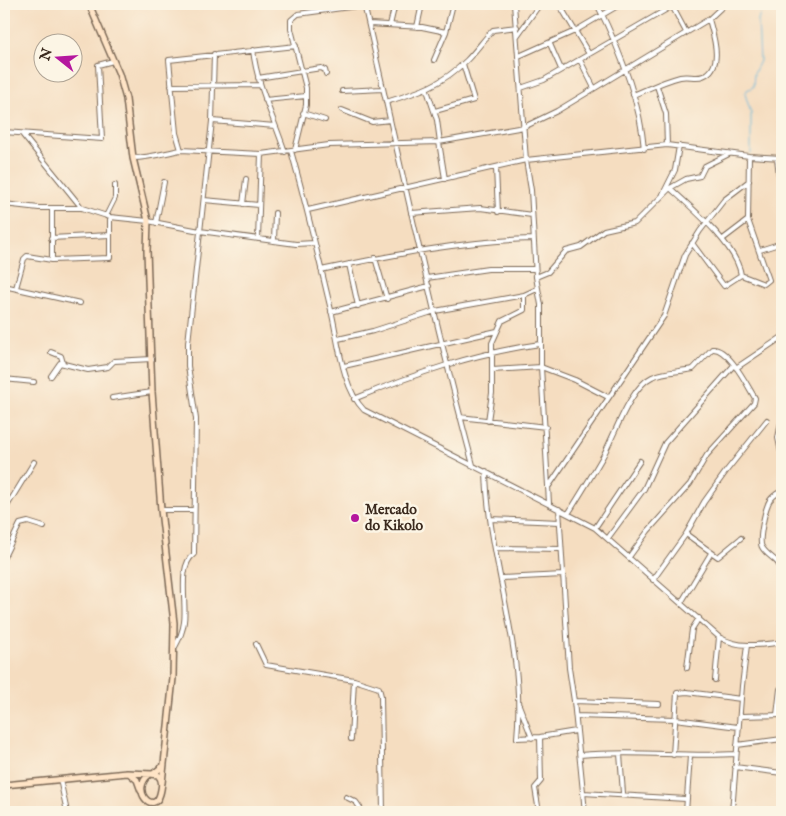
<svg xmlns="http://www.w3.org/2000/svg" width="786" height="816" viewBox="0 0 786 816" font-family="'IM FELL English',serif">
	<rect width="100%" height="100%" fill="#fcf5e5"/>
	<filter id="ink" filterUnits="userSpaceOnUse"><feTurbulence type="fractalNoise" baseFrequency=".02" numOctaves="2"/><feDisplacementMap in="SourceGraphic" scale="10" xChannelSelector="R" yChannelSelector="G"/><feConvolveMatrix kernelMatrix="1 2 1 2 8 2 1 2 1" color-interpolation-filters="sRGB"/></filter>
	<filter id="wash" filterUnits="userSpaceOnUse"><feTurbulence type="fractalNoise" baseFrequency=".0096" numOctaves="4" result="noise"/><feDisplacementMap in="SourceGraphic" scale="20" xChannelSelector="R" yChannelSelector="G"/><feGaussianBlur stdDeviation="1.12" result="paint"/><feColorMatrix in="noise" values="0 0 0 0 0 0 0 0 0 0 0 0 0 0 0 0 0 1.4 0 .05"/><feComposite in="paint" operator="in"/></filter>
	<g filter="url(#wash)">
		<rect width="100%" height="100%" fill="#f5ddc0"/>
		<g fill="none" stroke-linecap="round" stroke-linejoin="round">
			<path stroke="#60b4dc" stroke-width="1" d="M751,154V113L745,94L747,90L753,87L754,73L760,61L758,21L760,14L769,4"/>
		</g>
	</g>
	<g filter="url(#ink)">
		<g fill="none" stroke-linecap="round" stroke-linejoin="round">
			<g stroke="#7c6957" stroke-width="6">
				<path id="street" d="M364,4C399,158 432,312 473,465
					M514,4L526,160L531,190L536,277L541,305V367L549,503
					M559,4L589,54
					M597,4C619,48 640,99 644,149
					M671,4L686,32
					M562,9L571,4
					M369,24L422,27L446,32L434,60
					M390,25L395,4
					M417,27L422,4
					M446,32L453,4
					M517,36L540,4
					M550,44L561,69
					M296,46L169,60L176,133L181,150L261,154L329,145L439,142L524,127L557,111L709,19L725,4
					M253,50C257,86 274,118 285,152
					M519,56L575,31L621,4
					M580,60L594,88
					M258,78L321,68L325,70L326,74
					M171,86L260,85
					M657,86L666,114L667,145
					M521,88L544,80L676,4
					M427,90L437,120L440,142
					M342,91L383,89
					M633,95C648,89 664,81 680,77C688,75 696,79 703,76C725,67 713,35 709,19
					M265,100L306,96
					M386,102C419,92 442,85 467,60C477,50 484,39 493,30L517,27
					M342,110L372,122L390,120
					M435,111L474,100L463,64
					M303,113L325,120
					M212,121L275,126
					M4,132L102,139L98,65L113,61
					M22,134L82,208
					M439,142L445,179
					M295,150L306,105V88L291,29V20L298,14L364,5
					M291,151C306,203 318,256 331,310C338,339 342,388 364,410L595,528L719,637C739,649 761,645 782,642
					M133,158C150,158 164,153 181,150
					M777,158L782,202
					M496,168L498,212
					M670,188C692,208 737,246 741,275
					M663,194L675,170L679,146
					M204,200L259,205
					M4,204L39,208H82L110,217L148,221L200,231L296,244L314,243
					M243,204L246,179
					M52,208V260
					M308,210L526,160L667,145L749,156L782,158
					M411,213L480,208L532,215
					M106,216L115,198V185
					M156,223L164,182
					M51,238L110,235
					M258,239L261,154
					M723,239L748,220
					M274,241L275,213
					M692,243L724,286L741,275
					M760,250L782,243
					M375,258L387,299
					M349,264L358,306
					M321,270C392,255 461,241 533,239
					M741,275L764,284L769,280L748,220L749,156
					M536,277L548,272L566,251L581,247L604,230L635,223L670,188L686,179L700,176L705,166L729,154
					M427,278L488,269H535
					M4,286L80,303
					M16,288L24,259L27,256L52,260L110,258V217
					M331,312L429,286
					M338,339L373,331L435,311L524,295L537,289
					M51,352L61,356L63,363
					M344,366L497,331
					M736,368L782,337
					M492,370L541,367L575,380L608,397
					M51,376L60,363L88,370L108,367L114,361L152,359
					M4,379L34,382
					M782,397V407
					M112,398L152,392
					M354,399C414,374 475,353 540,344
					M460,417L546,427
					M782,417L778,438L782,457
					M488,421L492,393V343L502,321L524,310V295
					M486,471C488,561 526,648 517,738L540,737L576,731
					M549,486L664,316L685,255L700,231L724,200L749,181
					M782,491C777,493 770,498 768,504C765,511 758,541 762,547C768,558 780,558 782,574
					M559,509L569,668L574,701L585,812
					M161,510H194
					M4,511L34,462
					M568,514C580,495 591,477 602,458C614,437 630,387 652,377C665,371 679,372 693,369L712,349C728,347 747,385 755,398L754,403L707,455L690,484L648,531L629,557
					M490,519L560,522
					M595,528L640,461
					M686,534L718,557L741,538
					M608,538L644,489L665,443L734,365
					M496,548L561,549
					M4,557L20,524L28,522L44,527
					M501,578L563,575
					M653,580L686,534L704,502L727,470L767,420
					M681,603L711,553
					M256,644L266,665L354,680L379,688L381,696L383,812
					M175,647C179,640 183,630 184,622C187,604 177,566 194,554L196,419L188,366V343L212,121L214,54
					M687,668L692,629L699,618
					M715,680L719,637
					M574,701L659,704
					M519,705L532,738
					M777,715L780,689
					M576,716L675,719L738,727
					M741,716L782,715
					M351,739L354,680
					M737,745L782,739
					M620,754L623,793
					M580,755C632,750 684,757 736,754
					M673,755L677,693L687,692L741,699
					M735,767L782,773
					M60,779L67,812
					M583,793L686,799
					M346,797L356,802L363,812
					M539,812L535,788L541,781L540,737
					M686,812L690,756
					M732,812L742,686L747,645"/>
			</g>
			<g stroke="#7c6957" stroke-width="8">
				<path id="secondary" d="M89,4L119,74L126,99L133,158L148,221L147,251L152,392L161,510L174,623L173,678L162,783
					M130,774L137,780L141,791
					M150,774L158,775C163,781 162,786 160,794C154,816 129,790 150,774Z
					M4,785L127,773L153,774L162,767"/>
			</g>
			<use href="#street" stroke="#fff" stroke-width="4"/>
			<use href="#secondary" stroke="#ffe4c6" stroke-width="5"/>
		</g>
	</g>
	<circle fill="#b5179e" stroke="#fcf5e5" stroke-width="2" cx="355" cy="518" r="5"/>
	<g text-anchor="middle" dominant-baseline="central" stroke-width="5" stroke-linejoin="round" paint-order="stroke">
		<g font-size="14" font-weight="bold" fill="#3b2a1e" stroke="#fcf5e5" text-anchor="start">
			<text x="365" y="510">Mercado<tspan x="365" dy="16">do Kikolo</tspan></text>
		</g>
	</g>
	<rect width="786" height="816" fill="none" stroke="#fcf5e5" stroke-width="20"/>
	<g transform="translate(58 58) rotate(287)"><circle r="24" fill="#fcf5e5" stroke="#afa495"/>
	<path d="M0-4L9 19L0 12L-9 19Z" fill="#b5179e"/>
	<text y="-8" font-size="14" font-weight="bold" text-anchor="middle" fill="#3b2a1e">N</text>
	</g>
</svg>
